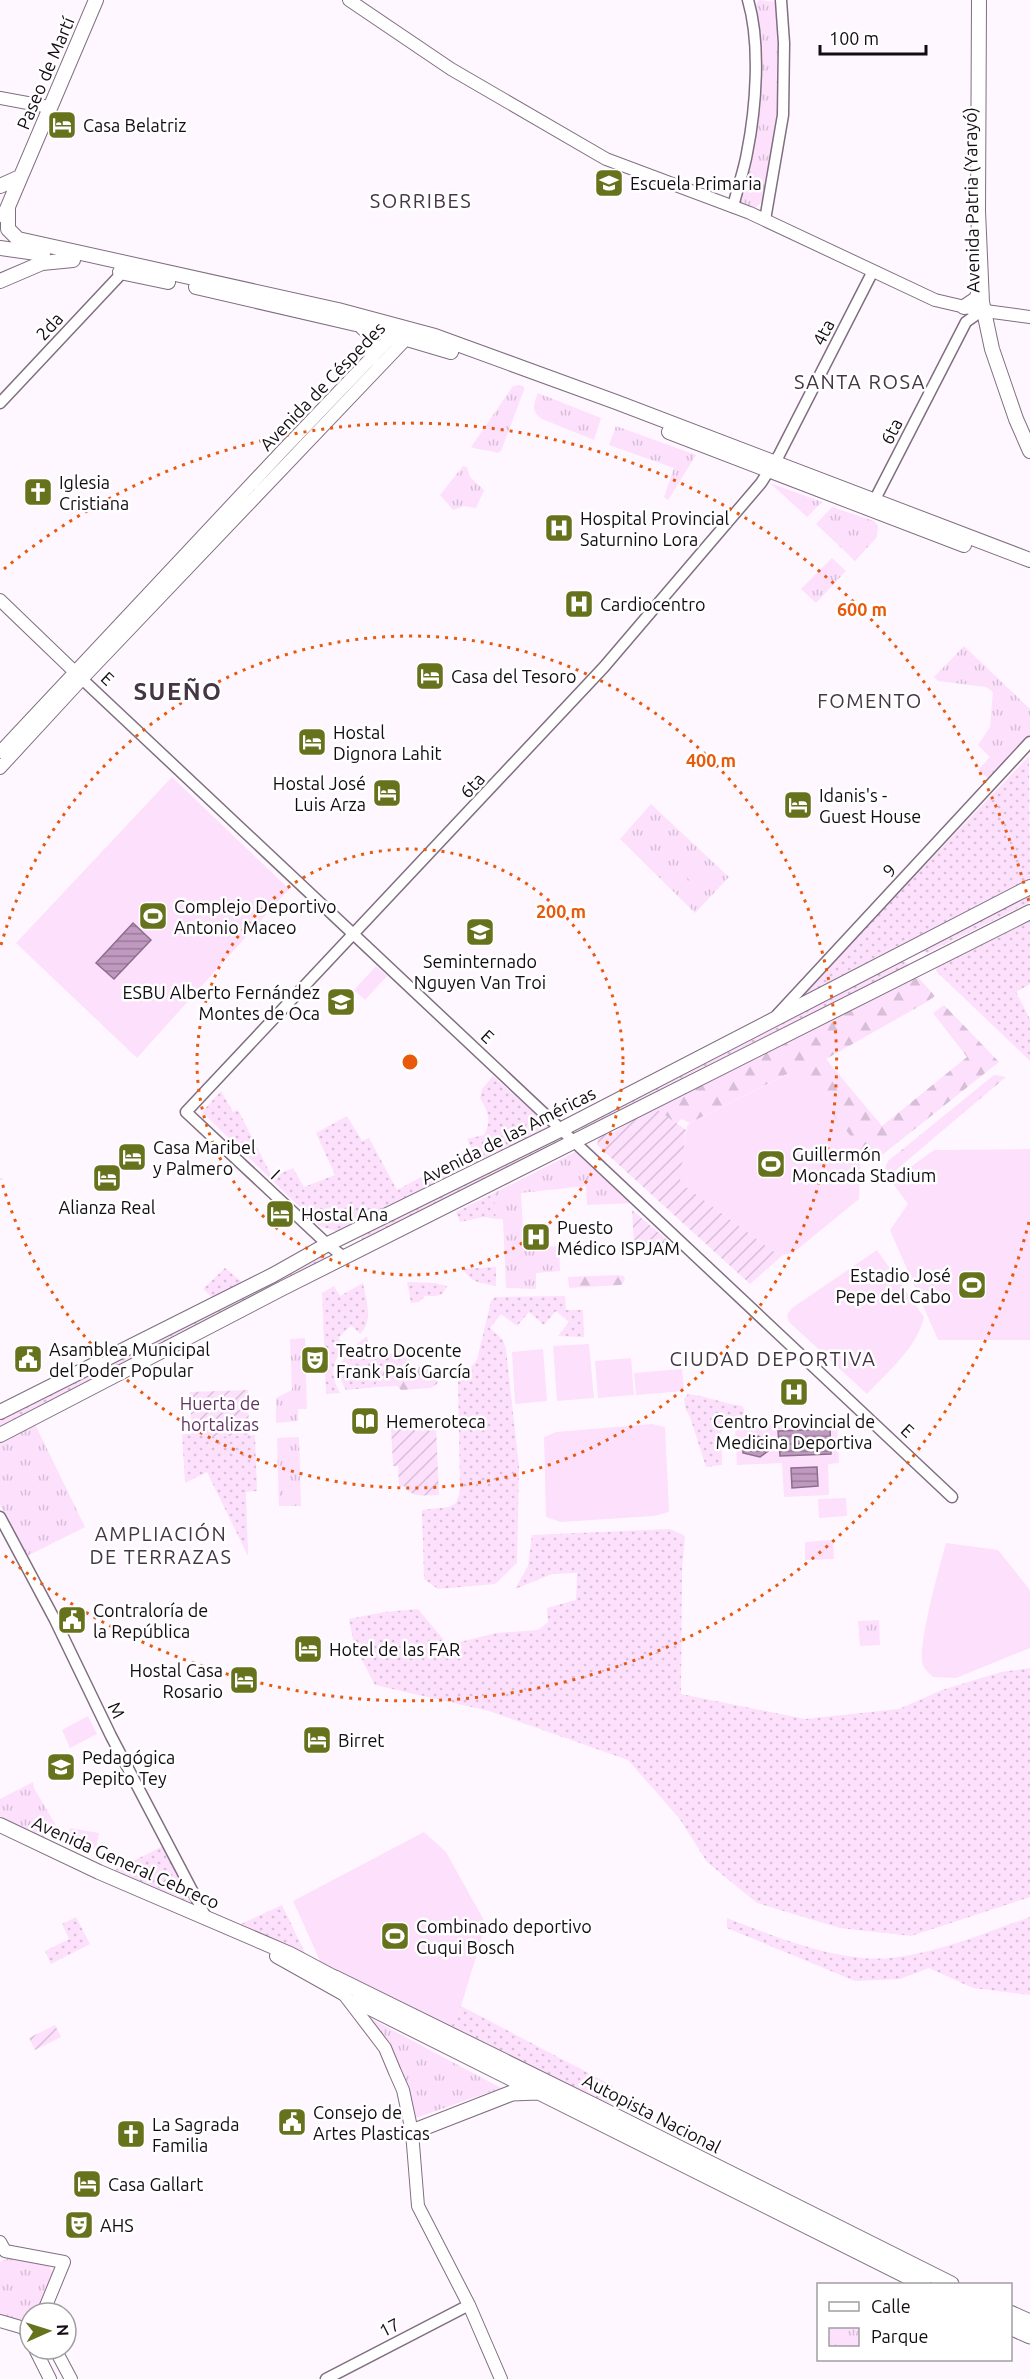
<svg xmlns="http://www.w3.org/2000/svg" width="1030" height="2379" viewBox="0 0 1030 2379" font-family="Ubuntu,sans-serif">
	<defs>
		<pattern id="grass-dots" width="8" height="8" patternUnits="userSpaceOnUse" patternTransform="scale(1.5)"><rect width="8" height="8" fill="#fce0fc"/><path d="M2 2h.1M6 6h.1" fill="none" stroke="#d7bfd7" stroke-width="1.8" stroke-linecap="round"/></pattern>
		<pattern id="forest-firs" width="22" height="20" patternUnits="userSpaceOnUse" patternTransform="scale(1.5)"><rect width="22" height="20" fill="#fce0fc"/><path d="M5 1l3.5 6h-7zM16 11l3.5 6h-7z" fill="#d7bfd7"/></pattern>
		<pattern id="park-tufts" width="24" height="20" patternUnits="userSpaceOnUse" patternTransform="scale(1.5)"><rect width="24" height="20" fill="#fce0fc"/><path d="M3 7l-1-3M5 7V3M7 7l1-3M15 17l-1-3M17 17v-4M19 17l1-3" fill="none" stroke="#d7bfd7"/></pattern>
		<pattern id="garden-furrows" width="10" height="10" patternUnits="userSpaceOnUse" patternTransform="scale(1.5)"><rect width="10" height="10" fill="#fce0fc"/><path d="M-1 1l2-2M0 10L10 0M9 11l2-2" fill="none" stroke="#d7bfd7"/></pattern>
		<pattern id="water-rules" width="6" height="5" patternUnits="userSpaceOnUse" patternTransform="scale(1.5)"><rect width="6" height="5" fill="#c099c0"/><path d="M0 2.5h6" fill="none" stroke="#9b7b9b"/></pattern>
	</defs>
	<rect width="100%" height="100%" fill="#fff7ff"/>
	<path fill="url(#grass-dots)" d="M1029,756L1030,883L794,1003Z
		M1030,893V902L927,953L922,951Z
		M1030,921V984L1016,992L1030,1019V1061L936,971L937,967Z
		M902,961L907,963L908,967L581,1131V1124Z
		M493,1076L551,1128L339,1232L319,1226L202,1112L221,1091L233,1112L238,1110L272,1177L293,1168L304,1187L335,1175L316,1133L347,1116L362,1141L369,1138L397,1190L421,1177L425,1182L448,1169L445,1164L472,1150L467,1139L484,1135C492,1119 488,1112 480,1098L482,1089Z
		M557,1137L562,1139L563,1142L361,1242L362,1236Z
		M494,1193L496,1219L484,1217L460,1222L456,1212Z
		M323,1255H325L328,1259L110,1372L108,1370L109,1365Z
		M496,1267V1286C481,1283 471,1283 463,1269Z
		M225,1268L242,1282L213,1298L203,1289Z
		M407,1282L435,1283L447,1286C442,1298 437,1296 425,1296L419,1302L411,1303Z
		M363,1283C366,1300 374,1321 360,1334L351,1325L338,1338L346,1346C331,1361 330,1375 340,1393L326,1394L322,1293L334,1286L340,1296Z
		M565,1296L566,1310H583L584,1337L558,1336L569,1322L556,1311L544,1325L529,1312L517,1326L501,1314L490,1328L503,1340L506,1349L519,1467L517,1563L495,1584L438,1589L424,1579L422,1510L449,1507L456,1503L460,1491L458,1382L477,1360L491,1301L495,1297Z
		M367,1336L370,1352L378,1358L403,1350L410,1357L411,1366L378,1370L374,1375L377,1387L346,1390C330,1365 348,1351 367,1336Z
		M92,1373L98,1375L99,1378L0,1430V1419Z
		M688,1394C707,1396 722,1403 742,1406L744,1409V1426L721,1427L722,1465L706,1467L690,1417L686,1410L684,1399Z
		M201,1433L211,1437L255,1435L257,1491L246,1492L248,1556L207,1472L185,1483L182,1434Z
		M670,1529L685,1536L682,1570L681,1694L805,1719L899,1709L942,1690L1001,1672L1030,1668V1897L911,1936L840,1928L757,1903L707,1862L679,1818L628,1760L489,1711L375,1685L354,1645L349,1619L384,1612L418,1609L448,1645L496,1633L538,1630L548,1622L547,1608L576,1600L577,1573L552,1574L515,1589L528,1566L532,1535Z
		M163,1846L193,1907L113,1871Z
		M282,1905L307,1957L241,1924Z
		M76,1917L90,1944L51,1964L45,1951L69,1939L62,1924Z
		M1030,1917V1995L973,1988L929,1968L900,1979L855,1981L727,1928V1918C771,1935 815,1953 862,1958C916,1963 980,1934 1030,1917Z
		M315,1949L461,2006L613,2086L609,2105L322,1965Z"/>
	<path fill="url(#forest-firs)" d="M917,976L935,996L925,1003L826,1059L882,1126L967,1057L933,1013L944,1005L999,1062L872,1163L805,1080L787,1074L690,1123L681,1119L676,1125L652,1106Z
		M994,1075L1006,1077L890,1175L885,1169L888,1161Z
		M618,1275L624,1276L625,1280L621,1285L569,1288L568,1277Z
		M439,1365L438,1383L431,1388L401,1390L397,1386L377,1387L374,1375L378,1370Z"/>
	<path fill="url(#park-tufts)" d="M759,0L776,2C783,61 781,119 768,177C765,188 765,204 753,209L743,206L740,200L758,42L755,6Z
		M520,385L524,387V390L501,451L497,453C488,449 479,451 471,447L513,386Z
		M538,393L601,418L594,440L542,419C531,411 533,405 538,393Z
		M616,426L696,455L668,500L664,497L674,468L609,445Z
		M463,466L467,467L470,477L484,490L476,508L464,506L453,510L440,495Z
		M770,483L822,502L807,517Z
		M832,507L874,521L878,526L877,537L855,561L816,524Z
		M832,558L846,571L816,603L801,589Z
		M964,646L1030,709V735L989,779L978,770L990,757L978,745L990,727L993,692L986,687L938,681L934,677Z
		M651,804L729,877L695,913L620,839Z
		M577,1151L634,1203L587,1205L586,1186L521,1193L524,1248L559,1246L560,1271L536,1273V1289L506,1288L503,1219H496L494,1193Z
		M305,1338L307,1409H298V1421L276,1423V1398L292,1390L290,1339Z
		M35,1424L85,1527L27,1556L0,1505V1442Z
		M299,1437L301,1506H279L277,1438Z
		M879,1620L880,1645L860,1646L858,1621Z
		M33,1782L34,1788L58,1829L41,1838L0,1816V1799Z
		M366,2016L501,2088L413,2119Z
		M8,2258L48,2265L53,2273L37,2312L30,2313V2315L20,2320L0,2315V2262Z"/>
	<path fill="url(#garden-furrows)" d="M652,1106L686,1130L681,1178L682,1184L773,1251L783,1255L750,1284L597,1145L599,1135L611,1134Z
		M632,1210L671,1243L634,1246Z
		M248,1390L249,1435L211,1437L201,1433H192L190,1392Z
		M416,1416L417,1427L436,1426L439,1495C426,1495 412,1499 404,1486L399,1487L398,1466H393L391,1428H400V1417Z
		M55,2025L61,2037L35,2050L29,2038Z"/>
	<path fill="#fce0fc" d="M172,777L289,889L137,1058L16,943Z
		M693,852L718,878L703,893L677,868Z
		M376,966L387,976L365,1000L354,990Z
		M788,1074L797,1075L805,1080L861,1149L859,1199L793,1253L783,1255L773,1251L682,1184L680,1180L687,1126L690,1123Z
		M1030,1149V1340H938L890,1230L908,1204L891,1181L934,1150Z
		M877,1250L924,1317C917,1348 888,1371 867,1394L789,1322L787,1315L792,1308Z
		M589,1344L594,1398L557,1401L553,1346Z
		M543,1349L547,1401L515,1404L512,1352Z
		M631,1358L634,1395L598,1398L595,1361Z
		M682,1369L684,1391L636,1395L634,1373Z
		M837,1421L839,1463L828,1464L829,1495L784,1497L782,1463L737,1465L735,1426Z
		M652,1424L665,1427L669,1512L654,1516L561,1522L546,1517L544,1437L556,1432Z
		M846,1498L847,1516L819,1518L818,1499Z
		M833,1540L834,1559L805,1560V1542Z
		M946,1543L998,1550L1030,1590V1648L956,1678L933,1677C930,1674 925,1670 923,1666C916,1649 940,1565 946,1543Z
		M88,1716L97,1734L70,1748L62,1730Z
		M70,1828L99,1833L96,1849L67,1844Z
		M424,1832L446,1852L486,1924L461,2006L451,2028L322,1965L293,1901Z"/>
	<path fill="url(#water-rules)" stroke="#8c6f8c" stroke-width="1.5" d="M133,923L151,940L114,979L96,963Z
		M830,1429L831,1454L780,1456L778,1431Z
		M758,1436L768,1441V1451L760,1457L743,1453V1441Z
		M817,1467L818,1486L792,1488L791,1468Z"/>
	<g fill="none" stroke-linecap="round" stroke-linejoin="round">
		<g stroke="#806f80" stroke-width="13">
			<path id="tertiary" d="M733,207C737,189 744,171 747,153C756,108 761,44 748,0
				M765,220L783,115L784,43L781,0
				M0,403L122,273
				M871,507L966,322L983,310
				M82,679L952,1497
				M777,1015L1030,742
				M345,1258L326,1243L186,1112L604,667L761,483L779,455L873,271
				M0,1517L55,1620L111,1736L206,1917
				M326,2379L469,2305"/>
		</g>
		<g stroke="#806f80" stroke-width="14">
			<path id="secondary" d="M349,0L451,69L606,159L750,213L935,300L978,310L1030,317
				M0,98L49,107
				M0,600L79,676
				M0,752L283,450L394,334L407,328V338L82,679L0,768
				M343,1993L385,2048L395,2072L403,2090L412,2132L418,2206L469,2305L501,2379
				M0,2242L5,2251L64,2262L43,2313
				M0,2321L24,2328L30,2340
				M35,2349L50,2379
				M55,2349L71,2379"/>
		</g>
		<g stroke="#806f80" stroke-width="16">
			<path id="primary" d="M979,0L978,211L982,302L992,349L1016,419L1030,451
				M0,186L20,177
				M8,208V229L18,239L338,310L435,336L616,402L1030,560
				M4,216L96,0
				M0,248L43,254
				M120,272L168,282
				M0,281L42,263L73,260
				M196,287L360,325L451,352
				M964,307L976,299L980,289
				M362,327L372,336V358
				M669,432L964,545
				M0,1412L273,1275L328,1244L562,1129L1030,887
				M0,1435L283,1288L1030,912
				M0,1825L99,1872L290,1954L335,1978L343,1993
				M277,1956L343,1993"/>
		</g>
		<g stroke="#806f80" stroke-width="17">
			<path id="motorway" d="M335,1978L611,2114L951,2284
				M357,2001L923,2284
				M412,2132L512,2093L538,2092
				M1010,2313L1030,2322
				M1010,2327L1030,2336"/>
		</g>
		<use href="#tertiary" stroke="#fff" stroke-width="10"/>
		<use href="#secondary" stroke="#fff" stroke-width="12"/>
		<use href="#primary" stroke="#fff" stroke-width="14"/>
		<use href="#motorway" stroke="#fff" stroke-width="15"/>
	</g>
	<g fill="none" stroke="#e8590c" stroke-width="3" stroke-dasharray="3 6">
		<circle cx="410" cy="1062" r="213"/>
		<path d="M1 945A426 426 0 1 1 1 1179"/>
		<path d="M1029 1222A639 639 0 0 1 4 1555M4 569A639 639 0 0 1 1029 902"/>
	</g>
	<defs>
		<g id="hotel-square" transform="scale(1.5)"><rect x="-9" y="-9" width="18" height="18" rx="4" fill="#67721c" stroke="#fff"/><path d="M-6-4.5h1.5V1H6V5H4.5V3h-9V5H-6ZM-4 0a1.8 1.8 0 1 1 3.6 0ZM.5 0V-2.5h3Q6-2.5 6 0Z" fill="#fff"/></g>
		<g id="school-square" transform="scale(1.5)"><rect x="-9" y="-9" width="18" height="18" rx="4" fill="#67721c" stroke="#fff"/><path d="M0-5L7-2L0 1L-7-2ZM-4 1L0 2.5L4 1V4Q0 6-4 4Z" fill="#fff"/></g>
		<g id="church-square" transform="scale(1.5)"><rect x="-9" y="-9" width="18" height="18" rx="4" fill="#67721c" stroke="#fff"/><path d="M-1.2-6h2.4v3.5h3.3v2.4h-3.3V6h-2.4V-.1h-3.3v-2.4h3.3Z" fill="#fff"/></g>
		<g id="hospital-square" transform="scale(1.5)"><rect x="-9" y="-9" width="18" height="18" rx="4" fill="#67721c" stroke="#fff"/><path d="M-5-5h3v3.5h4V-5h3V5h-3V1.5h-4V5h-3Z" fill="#fff"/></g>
		<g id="stadium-square" transform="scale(1.5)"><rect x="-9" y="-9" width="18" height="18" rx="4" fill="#67721c" stroke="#fff"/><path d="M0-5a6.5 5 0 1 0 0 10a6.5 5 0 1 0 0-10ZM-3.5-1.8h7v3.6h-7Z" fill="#fff"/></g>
		<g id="civic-square" transform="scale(1.5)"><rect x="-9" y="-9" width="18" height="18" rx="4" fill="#67721c" stroke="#fff"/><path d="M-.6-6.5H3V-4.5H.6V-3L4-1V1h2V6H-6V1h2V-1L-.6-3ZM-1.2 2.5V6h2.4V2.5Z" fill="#fff"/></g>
		<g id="theatre-square" transform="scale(1.5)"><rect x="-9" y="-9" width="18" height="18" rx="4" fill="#67721c" stroke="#fff"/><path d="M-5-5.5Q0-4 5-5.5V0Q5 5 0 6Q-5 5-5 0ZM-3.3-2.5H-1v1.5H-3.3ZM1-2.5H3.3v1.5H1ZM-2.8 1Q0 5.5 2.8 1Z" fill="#fff"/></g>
		<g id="library-square" transform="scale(1.5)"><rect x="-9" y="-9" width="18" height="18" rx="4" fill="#67721c" stroke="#fff"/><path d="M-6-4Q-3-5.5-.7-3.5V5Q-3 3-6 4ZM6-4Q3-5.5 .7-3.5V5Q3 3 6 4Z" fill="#fff"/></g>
	</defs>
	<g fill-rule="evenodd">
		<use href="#hotel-square" x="62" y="125"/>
		<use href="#school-square" x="609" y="183"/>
		<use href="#church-square" x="38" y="492"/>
		<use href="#hospital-square" x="559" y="528"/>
		<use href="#hospital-square" x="579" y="604"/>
		<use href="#hotel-square" x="430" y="676"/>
		<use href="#hotel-square" x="312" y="742"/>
		<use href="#hotel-square" x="387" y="793"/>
		<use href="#hotel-square" x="798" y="805"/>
		<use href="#stadium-square" x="153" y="916"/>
		<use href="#school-square" x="480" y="932"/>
		<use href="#school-square" x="341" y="1002"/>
		<use href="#hotel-square" x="132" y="1157"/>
		<use href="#stadium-square" x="771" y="1164"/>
		<use href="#hotel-square" x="107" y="1178"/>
		<use href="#hotel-square" x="280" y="1214"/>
		<use href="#hospital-square" x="536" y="1237"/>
		<use href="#stadium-square" x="972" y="1285"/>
		<use href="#civic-square" x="28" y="1359"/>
		<use href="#theatre-square" x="315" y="1360"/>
		<use href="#hospital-square" x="794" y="1392"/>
		<use href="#library-square" x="365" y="1421"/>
		<use href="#civic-square" x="72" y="1620"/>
		<use href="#hotel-square" x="308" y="1649"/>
		<use href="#hotel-square" x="244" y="1680"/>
		<use href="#hotel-square" x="317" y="1740"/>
		<use href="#school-square" x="61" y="1767"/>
		<use href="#stadium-square" x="395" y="1936"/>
		<use href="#civic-square" x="292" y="2122"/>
		<use href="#church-square" x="131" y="2134"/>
		<use href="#hotel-square" x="87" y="2184"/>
		<use href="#theatre-square" x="79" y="2225"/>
	</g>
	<g text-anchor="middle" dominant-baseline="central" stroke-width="5" stroke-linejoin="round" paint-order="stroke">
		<g font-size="18" fill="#130d13" stroke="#fff">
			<text transform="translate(45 73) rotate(-67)">Paseo de Martí</text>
			<text transform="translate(971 200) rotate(-91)">Avenida Patria (Yarayó)</text>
			<text transform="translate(49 326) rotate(-47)">2da</text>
			<text transform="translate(823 332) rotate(-63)">4ta</text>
			<text transform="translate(322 386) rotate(-46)">Avenida de Céspedes</text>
			<text transform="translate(891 431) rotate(-63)">6ta</text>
			<text transform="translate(108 678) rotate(43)">E</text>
			<text transform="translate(472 785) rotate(-47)">6ta</text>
			<text transform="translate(889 870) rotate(-48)">9</text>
			<text transform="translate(488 1036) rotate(43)">E</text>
			<text transform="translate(508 1135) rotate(-27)">Avenida de las Américas</text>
			<text transform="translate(276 1174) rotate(43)">I</text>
			<text transform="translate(908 1430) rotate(43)">E</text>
			<text transform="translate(117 1710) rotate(64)">M</text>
			<text transform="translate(126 1862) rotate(24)">Avenida General Cebreco</text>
			<text transform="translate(652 2113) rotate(27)">Autopista Nacional</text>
			<text transform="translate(389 2327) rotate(-27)">17</text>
		</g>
		<g font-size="18" fill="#130d13" stroke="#fff" text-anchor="start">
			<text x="83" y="125">Casa Belatriz</text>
			<text x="630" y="183">Escuela Primaria</text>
			<text x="59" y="482">Iglesia<tspan x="59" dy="21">Cristiana</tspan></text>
			<text x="580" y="518">Hospital Provincial<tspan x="580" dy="21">Saturnino Lora</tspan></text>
			<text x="600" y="604">Cardiocentro</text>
			<text x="451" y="676">Casa del Tesoro</text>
			<text x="333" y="732">Hostal<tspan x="333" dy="21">Dignora Lahit</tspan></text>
			<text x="366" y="783" text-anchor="end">Hostal José<tspan x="366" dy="21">Luis Arza</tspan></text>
			<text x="819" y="795">Idanis's -<tspan x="819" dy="21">Guest House</tspan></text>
			<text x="174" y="906">Complejo Deportivo<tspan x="174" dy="21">Antonio Maceo</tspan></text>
			<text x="480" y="961" text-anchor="middle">Seminternado<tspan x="480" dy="21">Nguyen Van Troi</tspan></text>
			<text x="320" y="992" text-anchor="end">ESBU Alberto Fernández<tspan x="320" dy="21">Montes de Oca</tspan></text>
			<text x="153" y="1147">Casa Maribel<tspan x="153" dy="21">y Palmero</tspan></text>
			<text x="792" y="1154">Guillermón<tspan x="792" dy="21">Moncada Stadium</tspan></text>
			<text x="107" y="1207" text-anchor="middle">Alianza Real</text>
			<text x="301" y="1214">Hostal Ana</text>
			<text x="557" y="1227">Puesto<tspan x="557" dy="21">Médico ISPJAM</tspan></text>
			<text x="951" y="1275" text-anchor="end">Estadio José<tspan x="951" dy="21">Pepe del Cabo</tspan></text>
			<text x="49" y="1349">Asamblea Municipal<tspan x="49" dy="21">del Poder Popular</tspan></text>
			<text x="336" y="1350">Teatro Docente<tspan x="336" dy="21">Frank País García</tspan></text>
			<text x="386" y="1421">Hemeroteca</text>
			<text x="794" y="1421" text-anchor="middle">Centro Provincial de<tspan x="794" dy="21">Medicina Deportiva</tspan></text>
			<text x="93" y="1610">Contraloría de<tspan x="93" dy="21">la República</tspan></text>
			<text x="329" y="1649">Hotel de las FAR</text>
			<text x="223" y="1670" text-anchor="end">Hostal Casa<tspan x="223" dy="21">Rosario</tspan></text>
			<text x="338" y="1740">Birret</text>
			<text x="82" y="1757">Pedagógica<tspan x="82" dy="21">Pepito Tey</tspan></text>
			<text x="416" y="1926">Combinado deportivo<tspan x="416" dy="21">Cuqui Bosch</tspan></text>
			<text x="313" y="2112">Consejo de<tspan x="313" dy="21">Artes Plasticas</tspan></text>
			<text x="152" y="2124">La Sagrada<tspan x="152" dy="21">Familia</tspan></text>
			<text x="108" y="2184">Casa Gallart</text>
			<text x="100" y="2225">AHS</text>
		</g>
		<g font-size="18" fill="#643365" stroke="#fff">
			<text x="220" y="1403">Huerta de<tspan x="220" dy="21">hortalizas</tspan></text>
		</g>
		<g font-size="20" letter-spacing="1.5" fill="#453545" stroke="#fff">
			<text x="421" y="200">SORRIBES</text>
			<text x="860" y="381">SANTA ROSA</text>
			<text x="870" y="700">FOMENTO</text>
			<text x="773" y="1358">CIUDAD DEPORTIVA</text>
			<text x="161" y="1533">AMPLIACIÓN<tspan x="161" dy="23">DE TERRAZAS</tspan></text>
		</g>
		<g font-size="24" font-weight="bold" letter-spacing="1.5" fill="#453545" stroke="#fff">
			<text x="178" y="691">SUEÑO</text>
		</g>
	</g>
	<circle cx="410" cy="1062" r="9" fill="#e8590c" stroke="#fff" stroke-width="3"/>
	<g font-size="18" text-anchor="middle" font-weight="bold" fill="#e8590c" stroke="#fff" stroke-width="5" stroke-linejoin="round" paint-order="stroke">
		<text x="862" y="616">600 m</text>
		<text x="711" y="767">400 m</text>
		<text x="561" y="918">200 m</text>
	</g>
	<rect x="817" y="2283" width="195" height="78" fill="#ffffff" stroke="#a19ea1" stroke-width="1.5"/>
	<rect x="829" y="2302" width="30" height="9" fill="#ffffff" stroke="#a19ea1" stroke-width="1.5"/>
	<text x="871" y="2313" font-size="18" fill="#130d13">Calle</text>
	<rect x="829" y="2328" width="30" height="18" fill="url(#park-tufts)" stroke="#a19ea1" stroke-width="1.5"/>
	<text x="871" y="2343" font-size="18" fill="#130d13">Parque</text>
	<g transform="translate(48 2331) rotate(87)"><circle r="28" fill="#ffffff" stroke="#a19ea1" stroke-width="1.5"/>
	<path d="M0-4.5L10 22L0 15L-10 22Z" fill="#67721c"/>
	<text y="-9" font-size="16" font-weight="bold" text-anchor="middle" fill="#130d13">N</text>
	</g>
	<path d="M820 45v9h106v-9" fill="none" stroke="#130d13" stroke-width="3"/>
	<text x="829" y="45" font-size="18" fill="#130d13" stroke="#ffffff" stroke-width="4.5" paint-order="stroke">100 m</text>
</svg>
